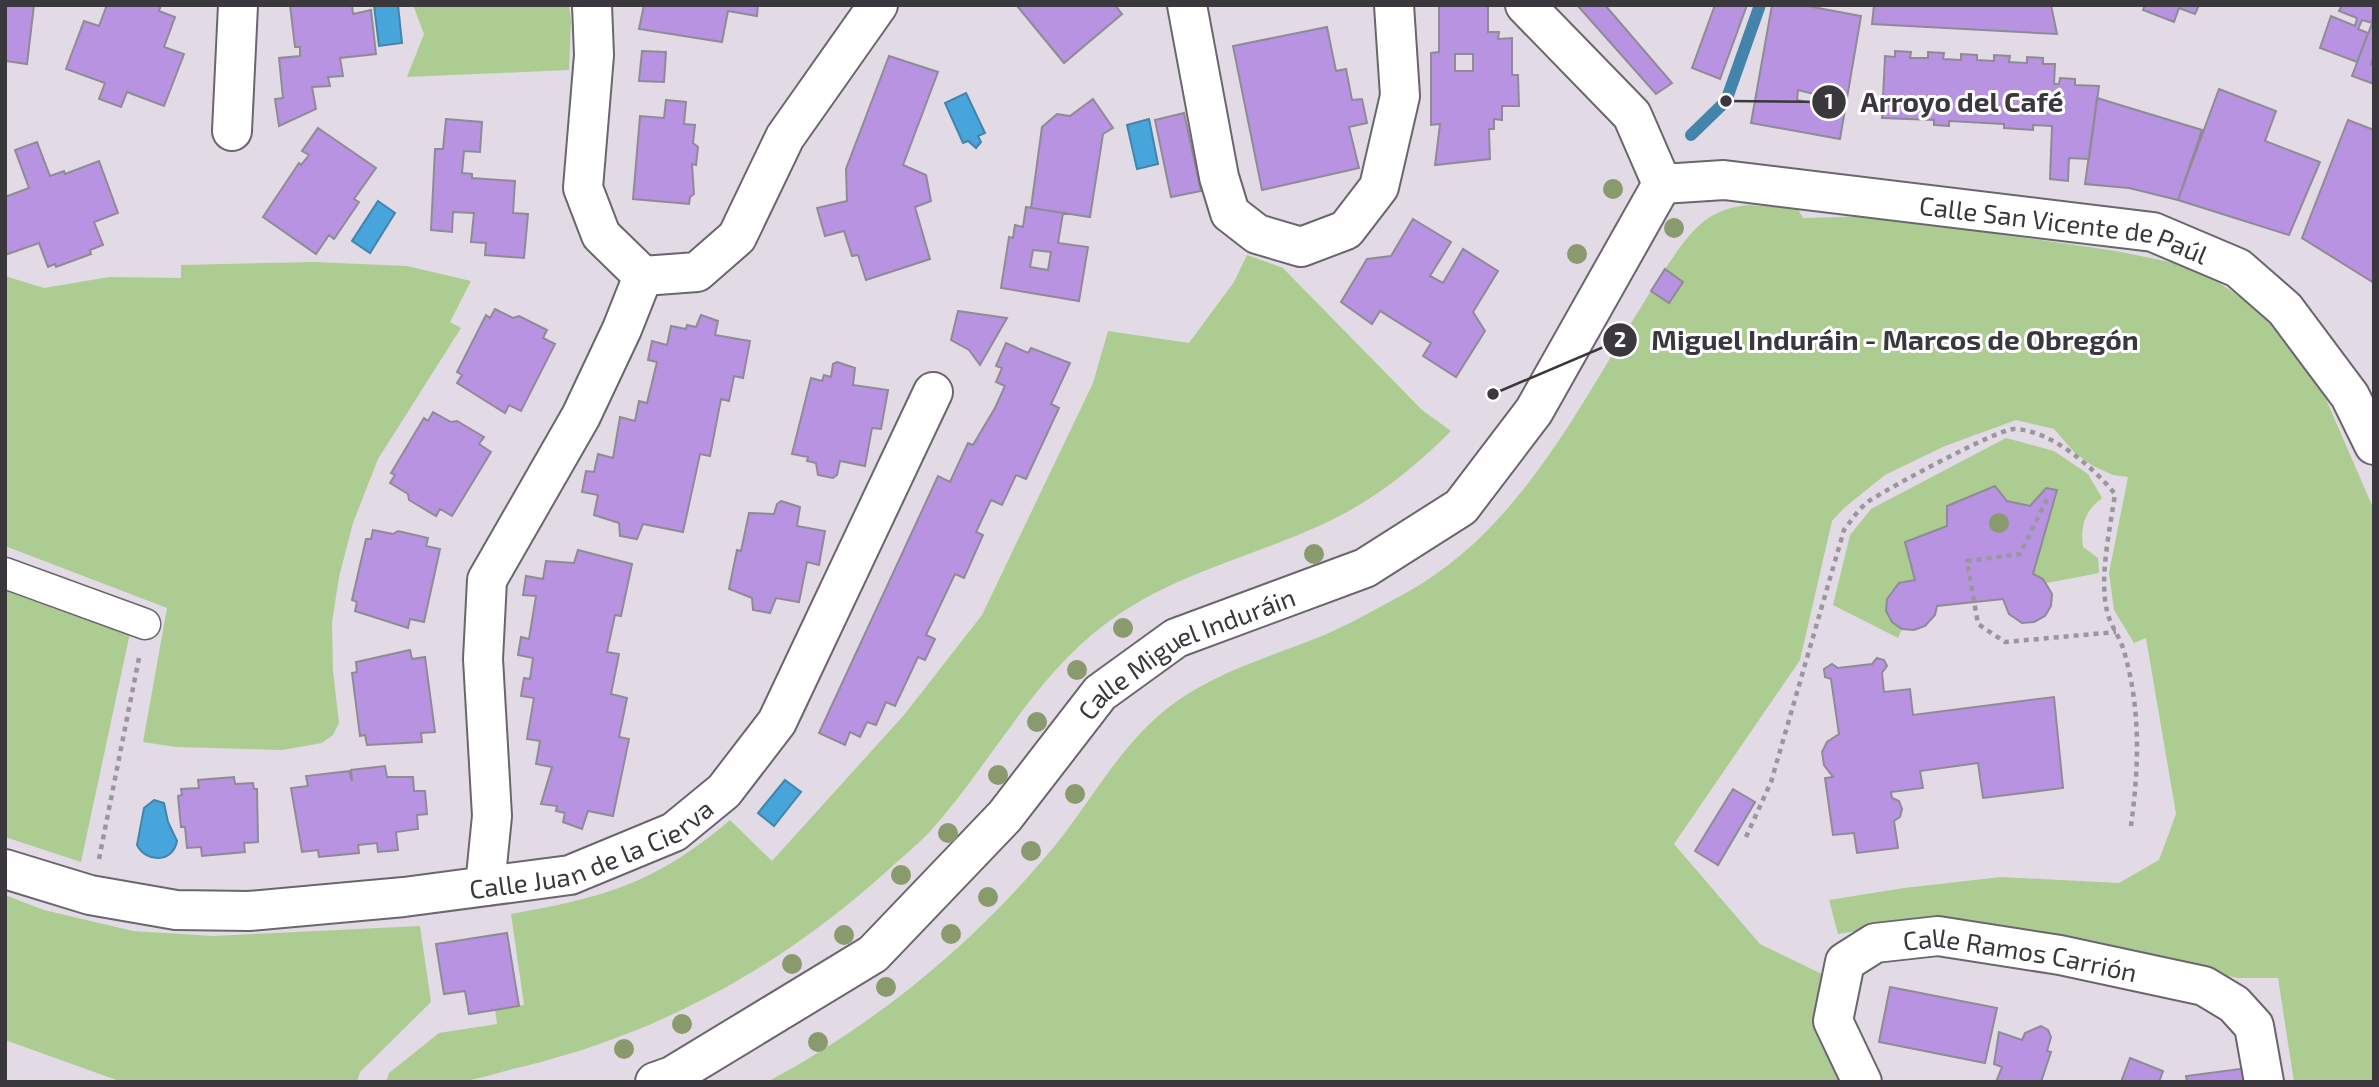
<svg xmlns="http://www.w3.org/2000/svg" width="2379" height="1087" viewBox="0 0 2379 1087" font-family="'Exo 2',sans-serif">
	<rect width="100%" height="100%" fill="#e2dbe6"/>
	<path fill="#adcc91" d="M413,5H569L571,20L569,70L407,77L424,34Z
		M1749,205L1798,209L1803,218L1874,216L2116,251L2170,262L2212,278L2243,299L2283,335L2319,383L2374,510V1082H2294L2278,978H2238L1973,924L1906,923L1838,934L1829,900L1904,888L2001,877L2119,883L2159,860L2176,814L2146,638L2134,643L2114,610L2109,573L2128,477L2113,475L2093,466L2075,453L2054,429L2016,420L1945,446L1885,475L1844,508L1832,521L1800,660L1674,844L1760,944L1828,977L1818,1010L1835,1072L1841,1082H767C878,1023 978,940 1057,843C1094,797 1121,744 1169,707C1214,672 1270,657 1322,636C1350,624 1378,608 1404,594C1522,530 1582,400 1651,291L1670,303L1683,282L1665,269C1689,234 1704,209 1749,205Z
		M1247,255L1283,268L1422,410L1451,431C1412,470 1372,502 1321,525C1249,558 1169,575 1104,625C1034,678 992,761 934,827C920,843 902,857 887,871C781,967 659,1034 521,1067C500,1072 478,1080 458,1082C434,1084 410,1082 386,1082L389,1073L439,1033L497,1024L495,1010L524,1005L511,914C606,897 656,883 730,820L772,861L904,715L982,615L1093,383L1108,331L1189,343L1234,282Z
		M314,262L407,266L471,281L450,322L461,328L378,459L353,523L339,577L332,623L333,671L339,723L333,735L322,743L282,750L176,747L143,742L167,608L5,546V276L44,288L109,277L181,278V265Z
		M2006,438L2054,451L2088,474L2102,498C2085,511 2080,526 2083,547L2098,558L2099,573L2047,583L2033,574L2046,488L2030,506L2007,501L1994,486L1947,506V526L1915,580C1885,582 1877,612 1902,629L1898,638L1833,605L1850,535L1871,509Z
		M5,586L130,633L81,862L5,837Z
		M5,895L44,910L133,931L213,936L420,926L431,1002L360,1072L357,1082H122L5,1040Z"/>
	<path fill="#47a5db" stroke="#4384ab" stroke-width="2" d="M374,5H398L402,43L379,46Z
		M966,93L985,133L978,136L981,142L976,148L968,141L963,143L945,103Z
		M1149,119L1158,164L1137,169L1127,125Z
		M378,201L395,213L370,253L352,241Z
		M785,780L801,792L774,826L758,813Z
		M154,800L164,803L168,822L177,841C173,863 146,863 137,845L144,808Z"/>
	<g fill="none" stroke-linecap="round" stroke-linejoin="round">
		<path stroke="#4384ab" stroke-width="12" d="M1691,135L1726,101L1760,5"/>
	</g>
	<path fill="#b793e2" stroke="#8f8b95" stroke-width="2" fill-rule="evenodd" d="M5,5H34L27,64L5,61Z
		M107,5H161L159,11L175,17L164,47L184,54L164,106L127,92L121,107L99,99L105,83L66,69L84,21L99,26Z
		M290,5H352L353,14L371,10L376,54L340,58L343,76L328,77L330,86L312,87L316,109L279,126L275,99L283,98L279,58L300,56V47H295Z
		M644,5H758L757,16L728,11L722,42L639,29Z
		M1020,5H1115L1122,14L1064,63L1018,7Z
		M1439,5H1488V32H1499L1498,39L1512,38V75H1518L1519,106H1502V120L1494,119V129H1489L1490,159L1435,165L1440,124L1431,125V53L1439,52ZM1455,54H1473V71H1455Z
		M1577,5H1605L1672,83L1656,94Z
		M1715,5H1747L1720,79L1692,68Z
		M1802,5L1861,16L1840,139L1751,123L1772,5ZM1798,90L1814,94L1812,103L1797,100Z
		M1874,5H2051L2057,34L1872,24Z
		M2145,5H2199L2195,14L2179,8L2174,22L2143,10Z
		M2342,5H2374L2372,23L2362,20L2358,29L2368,33L2357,62L2320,48L2331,16L2355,26L2357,18L2339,11Z
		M2374,18V55L2371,64L2374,65V84L2352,76Z
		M1327,27L1336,71L1346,69L1352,100L1362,99L1367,123L1349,127L1359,168L1262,190L1233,46Z
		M642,51L666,52L664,82L639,81Z
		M1895,51L1911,52L1910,58H1928V52L1944,53L1943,59L1961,60V54L1977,55V60L1994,61V55L2010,56L2009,62L2027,63V57L2043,58V64H2055L2054,84H2059L2060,78L2075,79V85L2099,86L2089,159L2069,158L2068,181L2050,179L2052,126L2033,125V130L2004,128V124L1949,121V126L1934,125V120L1882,118L1885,56L1895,57Z
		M889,56L938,72L903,165L926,175L931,201L915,207L930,259L866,280L858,255L852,256L844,231L825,236L817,208L847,201L846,169Z
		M2219,89L2276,111L2265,141L2320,162L2289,235L2178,200Z
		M2097,98L2202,130L2178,200L2129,188L2085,184Z
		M1093,99L1113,128L1103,134L1090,217L1031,208L1042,127L1057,114L1070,116Z
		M666,100L686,102L684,124L695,125L693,143L698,147L696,165L692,164L694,194L690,197L689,204L633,199L640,116L664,118Z
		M1184,113L1201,191L1171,197L1155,120Z
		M446,119L482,122L480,152L464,151L462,173L472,174V178L515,181L513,213L528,214L524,258L485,255L486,243L471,242L474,213L453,212L452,232L431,230L435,149H443Z
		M2348,120L2374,130V283L2302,238Z
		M318,128L376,168L354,199L359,202L334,239L329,235L316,254L263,217L299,163L301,165L309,155L302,151Z
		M37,142L50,176L64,171L65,174L99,161L118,213L94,222L103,245L90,250L91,254L56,267L55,264L48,267L39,243L5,255V197L29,188L15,150Z
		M1026,207L1063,213L1058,243L1088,247L1079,301L1001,288L1009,237L1013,238L1015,225L1023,227ZM1033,250L1051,252L1048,270L1030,267Z
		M1413,219L1451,242L1430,276L1443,283L1463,249L1498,271L1473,312L1485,331L1456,377L1423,356L1431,343L1380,311L1372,324L1341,302L1367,259L1391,256Z
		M1665,269L1683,282L1669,303L1651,291Z
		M495,309L513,318L519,316L547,330L543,338L555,344L521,411L509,405L505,413L457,383L462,375L457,372L486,315L490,318Z
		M958,311L1007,318L980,365L969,350L951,340Z
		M701,315L718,321L715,335L750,341L743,378L734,376L729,401L721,399L710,456L700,454L683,532L643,524L637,539L620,536L619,523L594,515L598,495L582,492L586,471L594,472L598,454L613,458L620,417L635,421L639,401L647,403L657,362L648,360L652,341L667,345L671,326L686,329L687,325L696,327Z
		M1006,343L1028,353L1031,348L1070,363L1051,404L1059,408L1026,479L1016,475L1002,505L991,500L976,532L983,535L964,578L955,574L926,635L935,639L925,660L918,657L895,706L886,702L876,725L867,722L860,737L850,732L845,745L819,733L938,476L950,482L968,443L973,445L995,408L1005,386L996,382L1002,368L996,366Z
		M837,362L855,368L853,385L888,390L881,429L872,428L865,466L840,461L837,475L833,478L818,475L816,463L807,461L808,457L792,454L811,378L822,381L824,375L831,377L833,364Z
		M433,412L451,422L457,421L484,437L479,444L491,452L452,516L440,509L436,516L409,500L408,494L390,483L395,475L391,473L424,418L428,421Z
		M1995,486L2007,501L2030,506L2046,488L2057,490L2033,574L2043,579L2052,594L2051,606L2045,616L2034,622L2022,623L2009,614L2003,599L1937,606L1935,615L1925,626L1914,630L1902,629L1892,622L1886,611L1887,599L1899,583L1915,580L1905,542L1947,526V506Z
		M781,501L800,507L797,526L825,531L819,565L807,562L799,602L776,598L770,613L753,610L752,598L729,589L737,550L741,551L749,513L774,514L777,504Z
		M373,530L393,534L398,531L428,538L426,546L440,549L424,622L410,619L408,628L355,611L357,602L352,600L366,539H371Z
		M578,550L632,564L621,616L615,615L607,652L619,654L611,694L627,698L619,737L629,739L613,816L588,811L582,829L563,822L565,813L556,811L557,806L541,804L552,767L536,764L540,741L527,739L534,698L521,696L524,678L530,679L533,658L518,655L521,637L529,639L536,596L523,595L526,576L543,579L546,561L574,563Z
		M410,650L412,659L425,657L435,732L421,733L422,742L367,745L365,735L360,736L352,673L357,672L356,662Z
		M1877,658L1884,660L1887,666L1882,673L1884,692L1910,689L1913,715L2054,697L2063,788L1983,798L1978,763L1920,771L1923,788L1891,792L1892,798L1899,801L1902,809L1900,817L1894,821L1898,848L1857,853L1854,833L1833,835L1825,778L1833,777L1824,765L1822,752L1827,742L1839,734L1831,679L1825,677L1824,669L1832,664L1838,668L1872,664Z
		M385,766L387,777H413L414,791H425L427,814L417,815L418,829L396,832L398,850L378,852L377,843L358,845L359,853L319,857L318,850L302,852L291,788L308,786L306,776L349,771L352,781L351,770Z
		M234,777L235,784L253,783L254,789H257L258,842L244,843L245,852L202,856L201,847L187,848L185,827H181L178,796L182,795L181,789L199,788L198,780Z
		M1733,789L1755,802L1718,865L1695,851Z
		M507,933L519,1006L469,1014L465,991L444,994L436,944Z
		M1890,987L1997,1008L1985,1063L1879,1042Z
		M2041,1026L2048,1030L2051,1037L2047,1051L2051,1052L2041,1082H1996L2002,1067L1994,1064L1999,1032L2022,1040L2025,1033Z
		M2130,1058L2163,1071L2159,1082H2121Z
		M2247,1068L2249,1082H2187L2186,1076Z"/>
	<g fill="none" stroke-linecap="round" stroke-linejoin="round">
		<g stroke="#6b656e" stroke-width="33">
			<path id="pedestrian" d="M5,573L145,624"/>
		</g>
		<g stroke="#6b656e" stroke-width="42">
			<g id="minor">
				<path d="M592,5L594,55L583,188L601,235L643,276L697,272L737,237L785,137L878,5"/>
				<path d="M1187,5L1219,177L1230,213L1257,234L1301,247L1346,230L1379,187L1400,96L1394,5"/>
				<path d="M232,131L238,5"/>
				<path id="s1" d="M5,869L90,895L176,910L249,911L404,897L570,875L674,832L724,791L777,722L933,392"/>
				<path d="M485,886L492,816L483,659L487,580L581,416L622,329L643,276"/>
				<path id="s2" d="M1862,1082L1833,1021L1845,962L1875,943L1938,936L2060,955L2204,986L2234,1004L2254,1026L2264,1082"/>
			</g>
		</g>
		<g stroke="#6b656e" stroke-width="42">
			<g id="tertiary">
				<path d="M1525,5L1632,115L1662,184"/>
				<path id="s3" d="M1662,184L1724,180L2153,232L2238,268L2285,309L2350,396L2374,445"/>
				<path id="s4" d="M655,1082L672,1076L873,954L1005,816L1100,693L1176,638L1365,568L1461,507L1534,411L1662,184"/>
			</g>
		</g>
		<path stroke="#9a969e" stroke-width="4.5" stroke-dasharray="5 5" stroke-linecap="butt" d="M2047,499L2020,554L1967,561L1978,624L2005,642L2116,632
			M1746,837L1771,782L1844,530C1851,521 1859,508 1869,501C1887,489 1997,429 2014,429C2051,430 2093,467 2115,494C2110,529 2099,577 2107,611C2110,625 2120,637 2124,651C2141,710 2139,766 2131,826
			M99,859L139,658"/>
		<use href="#pedestrian" stroke="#fff" stroke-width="30"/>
		<use href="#minor" stroke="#fff" stroke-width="38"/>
		<use href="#tertiary" stroke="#fff" stroke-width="38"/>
	</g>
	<g fill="#899a6c">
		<circle cx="1613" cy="189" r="10"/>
		<circle cx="1674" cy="228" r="10"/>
		<circle cx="1577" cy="254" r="10"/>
		<circle cx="1999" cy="523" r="10"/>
		<circle cx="1314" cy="554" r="10"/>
		<circle cx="1123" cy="628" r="10"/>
		<circle cx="1077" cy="670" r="10"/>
		<circle cx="1037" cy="722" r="10"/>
		<circle cx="998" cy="775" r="10"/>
		<circle cx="1075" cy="794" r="10"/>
		<circle cx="948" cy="833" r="10"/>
		<circle cx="1031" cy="851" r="10"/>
		<circle cx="901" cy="875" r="10"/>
		<circle cx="988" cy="897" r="10"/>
		<circle cx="951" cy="934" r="10"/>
		<circle cx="844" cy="935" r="10"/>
		<circle cx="792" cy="964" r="10"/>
		<circle cx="886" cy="987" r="10"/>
		<circle cx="682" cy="1024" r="10"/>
		<circle cx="818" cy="1042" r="10"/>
		<circle cx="624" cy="1049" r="10"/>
	</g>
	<g text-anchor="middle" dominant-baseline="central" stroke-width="6" stroke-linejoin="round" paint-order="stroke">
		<g font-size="26" fill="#3a383c" stroke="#fff">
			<text stroke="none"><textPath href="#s3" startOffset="406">Calle San Vicente de Paúl</textPath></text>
			<text stroke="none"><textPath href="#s4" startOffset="695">Calle Miguel Induráin</textPath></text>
			<text stroke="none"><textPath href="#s1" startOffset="600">Calle Juan de la Cierva</textPath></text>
			<text stroke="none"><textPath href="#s2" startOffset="310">Calle Ramos Carrión</textPath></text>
		</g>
	</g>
	<path fill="none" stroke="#3a383c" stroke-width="2.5" d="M1726 101L1829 102M1493 394L1620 340"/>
	<g fill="#3a383c" stroke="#fff" stroke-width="2.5">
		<circle cx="1726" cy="101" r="7"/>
		<circle cx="1493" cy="394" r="7"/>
		<circle cx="1829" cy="102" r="18"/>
		<circle cx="1620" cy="340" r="18"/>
	</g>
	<g font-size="21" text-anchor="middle" font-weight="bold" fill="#fff">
		<text x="1829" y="109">1</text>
		<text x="1620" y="347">2</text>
	</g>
	<g font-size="28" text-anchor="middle" font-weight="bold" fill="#3a383c" stroke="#fff" stroke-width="6" stroke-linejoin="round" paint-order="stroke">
		<text x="1962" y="112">Arroyo del Café</text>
		<text x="1895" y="350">Miguel Induráin - Marcos de Obregón</text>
	</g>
	<rect width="2379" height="1087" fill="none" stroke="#3a383c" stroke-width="14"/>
</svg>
